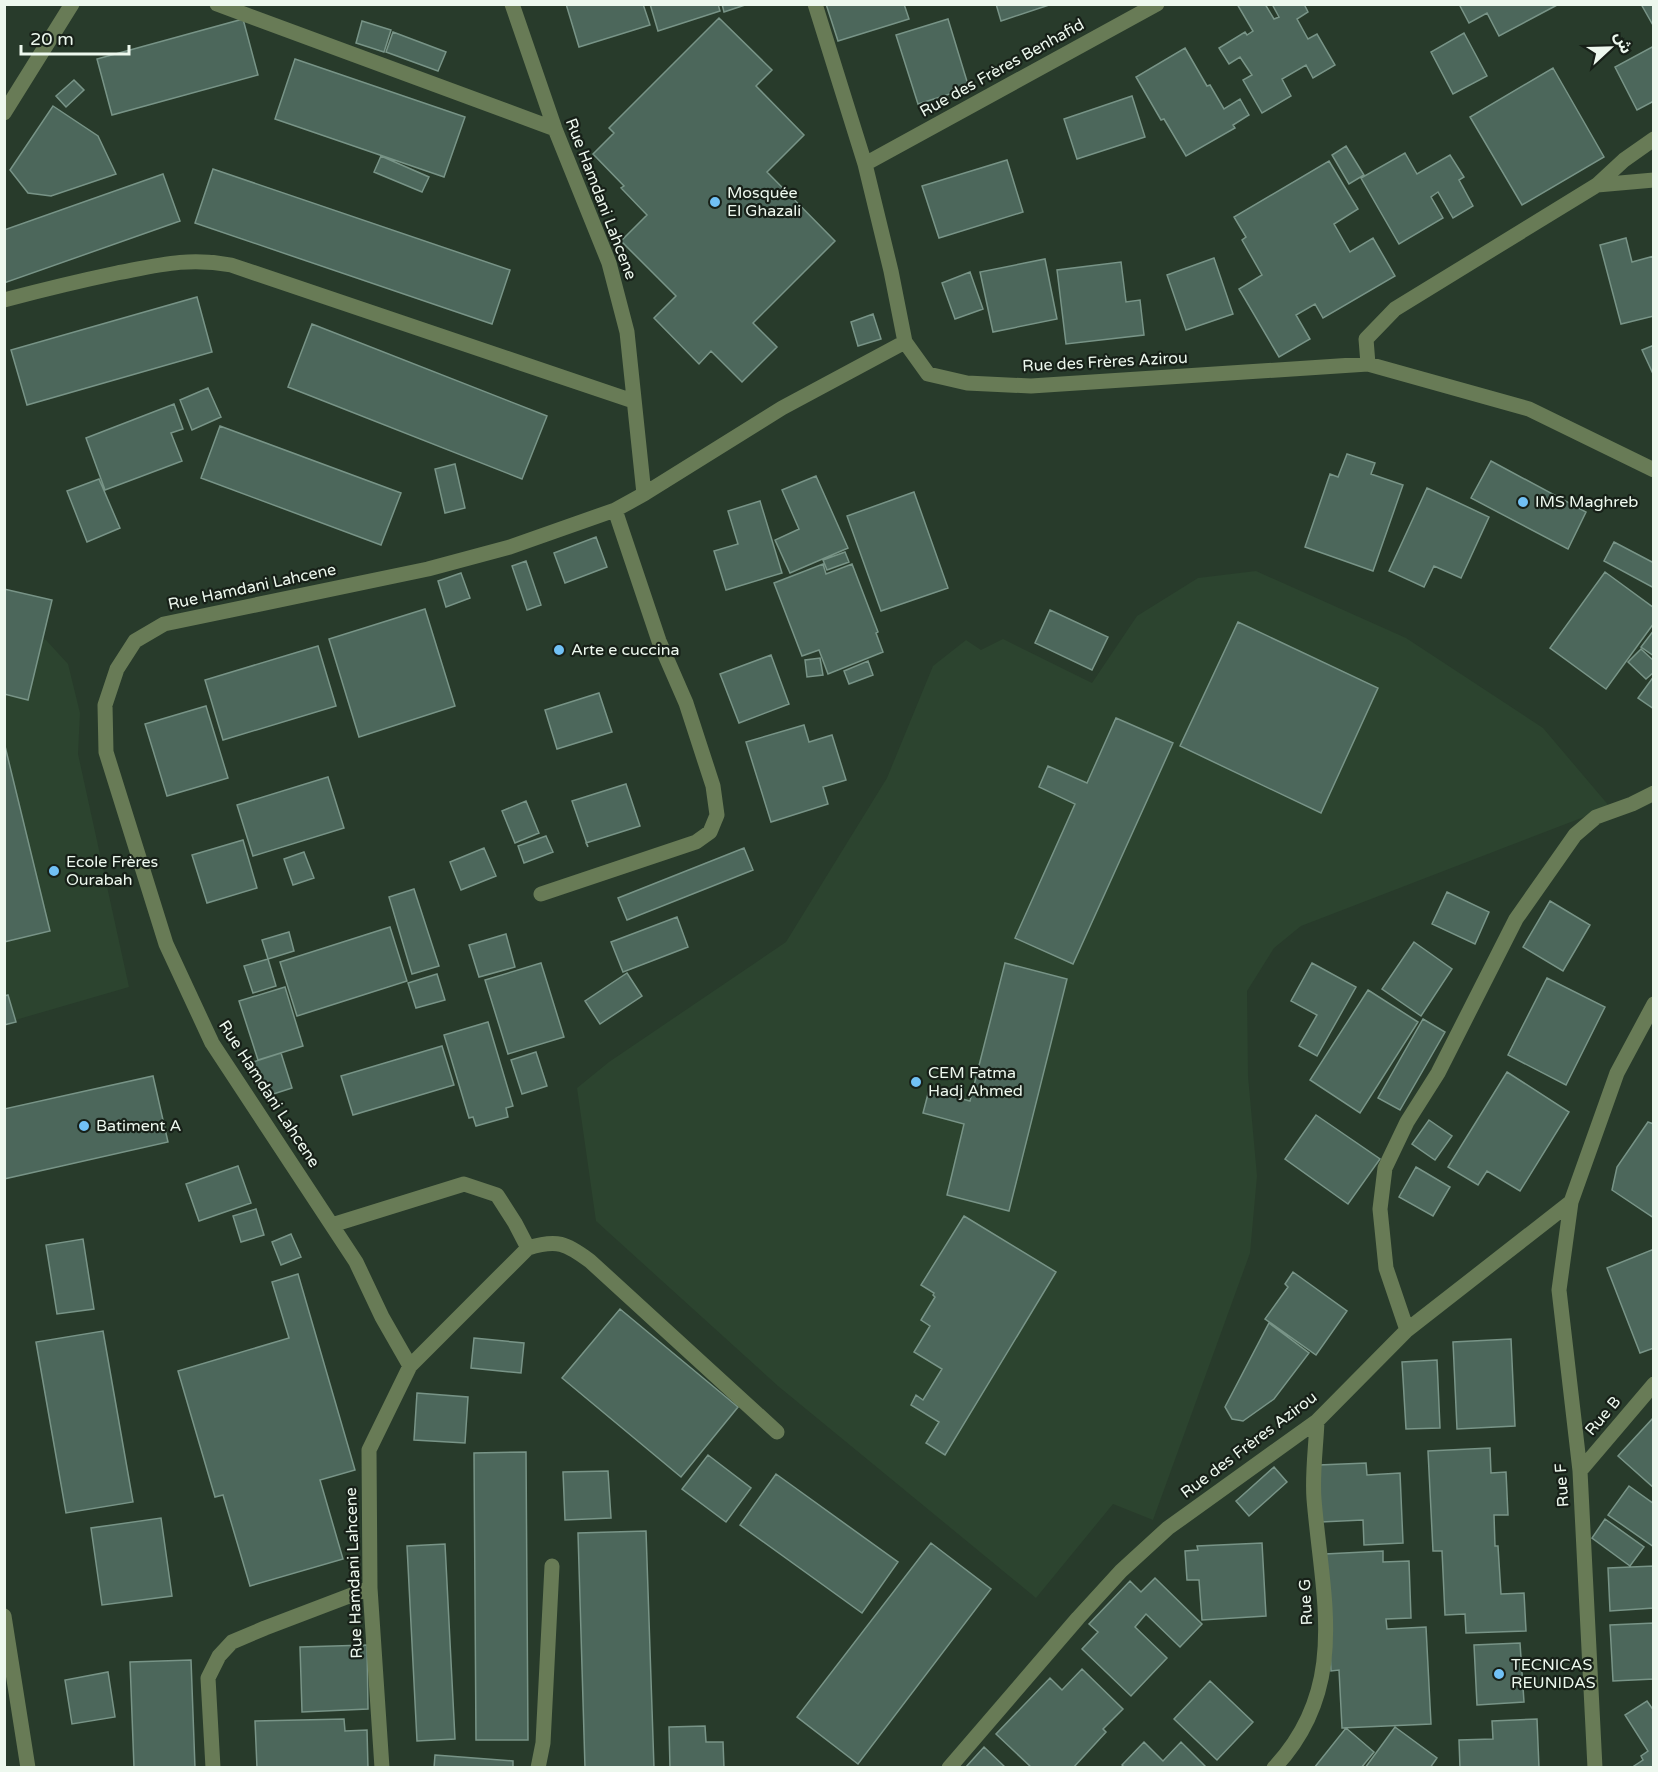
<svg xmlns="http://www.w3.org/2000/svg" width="1658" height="1772" viewBox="0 0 1658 1772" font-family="'Varela Round','Noto Sans Arabic',sans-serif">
	<rect width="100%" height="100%" fill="#283b2b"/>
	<path fill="#2c442f" d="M1256,571L1406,638L1543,728L1610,807L1301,926L1274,948L1247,991L1248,1076L1257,1176L1250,1253L1153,1520L1113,1504L1036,1598L778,1386L596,1221L577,1088L609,1062L786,942L887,778L933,666L966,640L981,650L1003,639L1092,683L1137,616L1198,578Z
		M4,625L46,640L68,664L80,713L78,754L129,987L5,1023Z"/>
	<path fill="#4c675b" stroke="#789487" stroke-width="1.5" d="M566,4H643L650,25L579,47Z
		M650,4H718L720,11L658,31Z
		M722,4H748L724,12Z
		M826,4H904L909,19L838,41Z
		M996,4H1052L1001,21Z
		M1237,4H1265L1274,19L1279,17L1272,4H1304L1308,12L1297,19L1308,39L1317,34L1335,65L1313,78L1306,65L1282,79L1291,96L1262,113L1243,80L1252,75L1240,57L1229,64L1219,48L1245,32L1247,35L1253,31Z
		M1459,4H1559L1499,36L1487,13L1469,23Z
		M1641,4H1654V27Z
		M719,18L772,70L756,86L804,135L767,172L835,241L753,323L777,347L742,382L711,351L699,364L654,318L676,296L621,241L647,215L621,188L624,186L593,154L614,133L609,128Z
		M243,19L258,75L112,115L97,59Z
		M948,19L969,88L918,104L896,35Z
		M362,21L391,30L384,52L356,43Z
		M393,32L446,52L438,71L386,52Z
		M1464,33L1487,76L1453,94L1431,52Z
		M1654,46V101L1637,110L1615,67Z
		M1185,48L1207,86L1210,85L1224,109L1240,99L1249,115L1233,125L1235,128L1186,156L1164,119L1161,120L1136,77Z
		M295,59L465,117L444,177L275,119Z
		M1553,68L1604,157L1522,205L1470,117Z
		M74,80L84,90L66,107L56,96Z
		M1132,96L1145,137L1077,159L1064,119Z
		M53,106L98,136L116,174L51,196L28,193L10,170Z
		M1346,146L1364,175L1349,184L1332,155Z
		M1405,153L1417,174L1450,155L1464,177L1459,180L1473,206L1453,218L1438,192L1431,197L1443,218L1399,244L1361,178Z
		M381,156L429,177L422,192L374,172Z
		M1007,160L1023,212L939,238L922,186Z
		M1329,161L1358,209L1334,224L1350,252L1373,238L1395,276L1323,318L1315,304L1296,315L1310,339L1279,357L1239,289L1262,275L1242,240L1246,237L1234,217Z
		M213,169L510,270L492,324L195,223Z
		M163,174L180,221L4,283V230Z
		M1626,238L1632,262L1654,256V316L1621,324L1600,245Z
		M1214,258L1233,314L1186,330L1167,275Z
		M1045,259L1057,319L993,332L980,272Z
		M1121,262L1126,302L1140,300L1144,335L1066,344L1057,270Z
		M970,272L983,309L955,319L942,283Z
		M197,297L212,352L27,405L11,350Z
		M873,314L881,339L858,346L851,322Z
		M312,324L547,416L522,479L288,387Z
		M1654,345V376L1642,350Z
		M208,388L221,417L192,430L180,400Z
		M174,404L183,429L171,433L182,461L105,490L86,438Z
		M220,426L401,493L381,545L201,478Z
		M1347,454L1375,463L1371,474L1403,485L1373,571L1305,547L1330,474L1338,477Z
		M1491,461L1586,512L1568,549L1471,498Z
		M455,464L465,508L445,513L435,469Z
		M816,476L848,548L790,573L775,540L799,529L782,490Z
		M99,479L120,528L87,542L67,491Z
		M1427,488L1489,517L1461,578L1434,566L1424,587L1389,571Z
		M914,492L948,588L881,611L847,516Z
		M760,501L782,573L726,590L714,551L738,544L728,511Z
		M596,537L607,567L565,583L554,553Z
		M1614,542L1654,563V588L1604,561Z
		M845,552L849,562L827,570L823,560Z
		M526,561L541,605L527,610L512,566Z
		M823,564L826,574L852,564L878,632L876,633L883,652L828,674L819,650L802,656L774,583Z
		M1605,572L1654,608V623L1606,689L1550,648Z
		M461,573L470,598L446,607L438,581Z
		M4,589L52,600L28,700L4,694Z
		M425,609L455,706L359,737L329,639Z
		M1050,610L1108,637L1092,670L1035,643Z
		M1238,622L1378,688L1321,813L1180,746Z
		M1654,630V656L1641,647Z
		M318,646L336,706L223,740L205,680Z
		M1641,649L1654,661V672L1646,679L1628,662Z
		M771,655L789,704L739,723L720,674Z
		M820,658L823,675L807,677L805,660Z
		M868,661L873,675L849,684L844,671Z
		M1654,676V709L1638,698Z
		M599,693L612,732L557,749L545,710Z
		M206,706L228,778L167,796L145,724Z
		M1116,718L1173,743L1073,964L1015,938L1075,804L1039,787L1048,766L1087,783Z
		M804,725L809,742L832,735L846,780L823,787L828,804L771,822L746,742Z
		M4,742L50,931L4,942Z
		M328,777L344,828L253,856L237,805Z
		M626,784L640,826L586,843L588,847L572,801Z
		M526,801L539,833L515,843L502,811Z
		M546,836L553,852L524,863L518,846Z
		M243,840L257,888L207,903L192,855Z
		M484,848L496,876L461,890L450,862Z
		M744,848L753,870L627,920L618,898Z
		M304,852L314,878L293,885L284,859Z
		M414,889L439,966L412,974L389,897Z
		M1447,892L1489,912L1475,944L1432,924Z
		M1550,901L1590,925L1563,971L1523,947Z
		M677,917L688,947L623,972L611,942Z
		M390,927L407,981L297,1016L280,962Z
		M289,932L294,951L268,959L262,940Z
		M506,934L515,967L479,977L469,945Z
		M1414,942L1452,969L1421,1016L1382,989Z
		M268,959L276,986L253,993L244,966Z
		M541,963L564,1037L508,1054L485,980Z
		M1005,963L1067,979L1009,1211L947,1195L964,1124L923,1113L929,1090L970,1101Z
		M1312,963L1356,987L1317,1056L1299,1046L1317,1015L1291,1001Z
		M627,973L642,996L600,1024L585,1001Z
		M437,974L445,1000L416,1008L408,983Z
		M1547,978L1605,1007L1566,1085L1508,1055Z
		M285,987L303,1046L258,1060L239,1001Z
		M1368,990L1418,1022L1360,1113L1310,1080Z
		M8,995L16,1022L4,1025V996Z
		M1423,1019L1445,1032L1400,1110L1378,1098Z
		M488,1022L513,1106L506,1108L508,1117L476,1126L473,1117L469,1118L444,1035Z
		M442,1046L454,1085L353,1115L341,1076Z
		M536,1052L547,1086L522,1094L511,1060Z
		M281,1053L292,1088L264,1097L253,1062Z
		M1507,1072L1569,1112L1520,1191L1487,1171L1478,1185L1448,1167Z
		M153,1076L168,1142L4,1179V1109Z
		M1316,1115L1380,1159L1348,1204L1285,1159Z
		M1429,1120L1452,1136L1435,1160L1412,1144Z
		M1648,1122L1654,1124V1218L1612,1190L1617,1167Z
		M238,1166L251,1203L199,1221L186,1184Z
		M1416,1167L1450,1187L1433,1216L1399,1197Z
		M256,1209L264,1235L241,1242L233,1216Z
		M964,1216L1056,1272L945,1455L926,1443L939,1422L911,1405L916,1395L923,1400L942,1369L914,1352L930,1326L921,1320L935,1297L933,1295L934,1293L921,1285Z
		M291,1234L301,1257L281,1265L272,1242Z
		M83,1239L94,1309L57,1314L46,1245Z
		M1654,1249V1348L1640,1353L1607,1268Z
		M1293,1272L1347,1311L1316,1355L1265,1319L1288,1287L1285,1284Z
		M298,1274L355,1470L320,1480L343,1559L250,1586L223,1495L215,1497L178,1371L289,1338L272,1282Z
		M620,1309L738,1407L681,1477L562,1378Z
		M1269,1323L1309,1353L1274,1399L1243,1421L1232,1419L1225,1407Z
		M103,1331L133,1502L66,1513L36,1342Z
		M474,1338L524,1343L521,1373L471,1368Z
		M1511,1339L1515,1426L1457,1429L1453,1342Z
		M1437,1360L1440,1428L1406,1429L1402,1362Z
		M417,1393L468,1397L465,1443L414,1440Z
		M1654,1417V1488L1618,1456Z
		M1490,1448L1491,1473L1506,1472L1508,1515H1494L1495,1546H1498L1501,1594L1524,1593L1526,1631L1466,1633L1465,1614L1445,1615L1442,1551H1433L1428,1451Z
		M526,1452L528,1740H476L474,1453Z
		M708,1455L751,1488L726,1522L682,1489Z
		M1366,1463L1367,1475L1400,1473L1403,1543L1364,1545L1363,1520L1321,1522L1319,1465Z
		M1274,1467L1287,1482L1249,1516L1236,1501Z
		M608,1471L611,1518L565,1520L563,1472Z
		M776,1474L898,1562L862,1613L740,1525Z
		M1629,1486L1654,1504V1547L1608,1515Z
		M161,1518L172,1596L102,1605L91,1528Z
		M1605,1519L1644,1547L1630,1566L1592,1538Z
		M646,1531L654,1768H585L578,1533Z
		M931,1543L991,1589L858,1764L797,1717Z
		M1262,1543L1266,1616L1202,1620L1199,1580H1187L1185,1551L1198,1550L1197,1546Z
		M445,1544L455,1739L417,1741L407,1546Z
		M1383,1551V1562L1409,1561L1411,1618L1386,1619L1387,1629L1426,1627L1431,1724L1342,1728L1339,1670L1331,1671L1325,1554Z
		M1654,1566V1608L1610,1611L1608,1568Z
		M1155,1578L1202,1624L1180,1647L1146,1614L1135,1627L1167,1658L1131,1696L1082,1649L1098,1632L1089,1624L1130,1581L1141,1592Z
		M1654,1623V1679L1613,1681L1610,1625Z
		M1520,1643L1524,1702L1477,1705L1474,1645Z
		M367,1645L368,1709L302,1712L300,1647Z
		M191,1660L195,1768H134L130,1662Z
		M1082,1669L1123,1709L1103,1729L1106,1732L1073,1768H1032L996,1734L1050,1678L1062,1690Z
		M108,1672L115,1717L72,1724L65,1680Z
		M1210,1681L1253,1722L1217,1760L1174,1719Z
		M1647,1701L1654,1711V1768H1631L1643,1760L1641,1756L1648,1751L1625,1715Z
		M344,1719L345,1731L367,1730L368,1768H257L255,1721Z
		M1537,1719L1539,1768H1460L1459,1740L1493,1739L1492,1721Z
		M705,1726L706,1742H723L724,1768H670L669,1727Z
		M1395,1727L1437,1758L1430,1768H1365Z
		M1346,1728L1374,1752L1361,1768H1314Z
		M1144,1742L1163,1761L1181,1742L1207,1768H1125L1122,1765Z
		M984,1747L1006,1768H965Z
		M435,1755L513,1761V1768H434Z"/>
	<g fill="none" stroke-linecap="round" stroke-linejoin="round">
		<path stroke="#687b56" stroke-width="15" d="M217,4L555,129
			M815,4L865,164L891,271L905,342L928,374L967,383L1031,386L1368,364L1529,409L1654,470
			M4,113L72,4
			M865,164L1157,4
			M1597,185L1654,180
			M4,300C42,290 79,281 117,273C159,265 188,257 231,265L633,401
			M1368,364L1366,339L1395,309L1597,185L1624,160L1654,139
			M644,494L782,408L905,342
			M541,894L696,842L710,832L717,815L713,786L686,703L659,641L615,510
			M1571,1202L1559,1290L1580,1471L1595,1768
			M332,1225L464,1184L497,1195L515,1223L528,1248
			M1407,1330L1386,1268L1380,1209L1385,1168L1407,1122L1438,1073L1516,919L1575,835L1596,817L1632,804L1654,793
			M410,1366L528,1248C557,1239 566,1243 590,1261L777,1432
			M1580,1471L1654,1384
			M4,1616L28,1768
			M213,1768L208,1678L219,1656L232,1642L265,1628L370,1588
			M382,1768L370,1588L369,1450L410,1366L382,1317L356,1262L212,1043L166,944L106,752L105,705L117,669L135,641L164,624L428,569L510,547L615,510L644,494L627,332L609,263L555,129L512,4
			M538,1768L543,1743L552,1566
			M949,1768L1078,1618L1121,1571L1168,1528L1317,1421L1407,1330L1571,1202L1617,1073L1654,1004
			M1274,1768C1350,1687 1322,1597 1314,1499C1312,1474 1316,1447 1317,1421"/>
	</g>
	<g fill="#71c1f5" stroke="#172018" stroke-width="2">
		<circle cx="715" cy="202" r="6"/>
		<circle cx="1523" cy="502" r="6"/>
		<circle cx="559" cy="650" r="6"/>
		<circle cx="54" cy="871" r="6"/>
		<circle cx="916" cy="1082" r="6"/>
		<circle cx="84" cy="1126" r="6"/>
		<circle cx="1499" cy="1674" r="6"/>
	</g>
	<g text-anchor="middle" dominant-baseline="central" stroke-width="4.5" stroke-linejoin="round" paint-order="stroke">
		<g font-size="16" fill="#edf8ee" stroke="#172018">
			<text transform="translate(1002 68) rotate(-29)">Rue des Frères Benhafid</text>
			<text transform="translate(601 199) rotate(69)">Rue Hamdani Lahcene</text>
			<text transform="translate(1105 362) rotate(-3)">Rue des Frères Azirou</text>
			<text transform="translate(252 587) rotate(-12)">Rue Hamdani Lahcene</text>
			<text transform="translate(269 1094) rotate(57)">Rue Hamdani Lahcene</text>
			<text transform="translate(1603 1416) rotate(-50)">Rue B</text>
			<text transform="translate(1249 1445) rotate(-37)">Rue des Frères Azirou</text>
			<text transform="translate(1562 1485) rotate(-94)">Rue F</text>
			<text transform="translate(354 1573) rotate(-92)">Rue Hamdani Lahcene</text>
			<text transform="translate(1306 1602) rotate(-93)">Rue G</text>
		</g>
		<g font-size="16" fill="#edf8ee" stroke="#172018" text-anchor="start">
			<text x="727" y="193">Mosquée<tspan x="727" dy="18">El Ghazali</tspan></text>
			<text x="1535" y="502">IMS Maghreb</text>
			<text x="571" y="650">Arte e cuccina</text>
			<text x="66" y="862">Ecole Frères<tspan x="66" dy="18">Ourabah</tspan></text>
			<text x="928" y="1073">CEM Fatma<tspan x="928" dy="18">Hadj Ahmed</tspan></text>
			<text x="96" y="1126">Batiment A</text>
			<text x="1511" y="1665">TECNICAS<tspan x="1511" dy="18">REUNIDAS</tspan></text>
		</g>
	</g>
	<rect width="1658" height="1772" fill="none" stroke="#edf8ee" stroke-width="12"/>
	<g transform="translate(1610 48) rotate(68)" stroke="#172018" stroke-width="4.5" paint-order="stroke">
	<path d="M0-4.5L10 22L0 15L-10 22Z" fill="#edf8ee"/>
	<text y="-9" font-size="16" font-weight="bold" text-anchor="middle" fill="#edf8ee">ش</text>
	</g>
	<path d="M21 45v9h108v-9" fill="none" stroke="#edf8ee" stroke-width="3"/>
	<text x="30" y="45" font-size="18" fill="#edf8ee" stroke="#172018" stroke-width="4.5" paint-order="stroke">20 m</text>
</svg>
